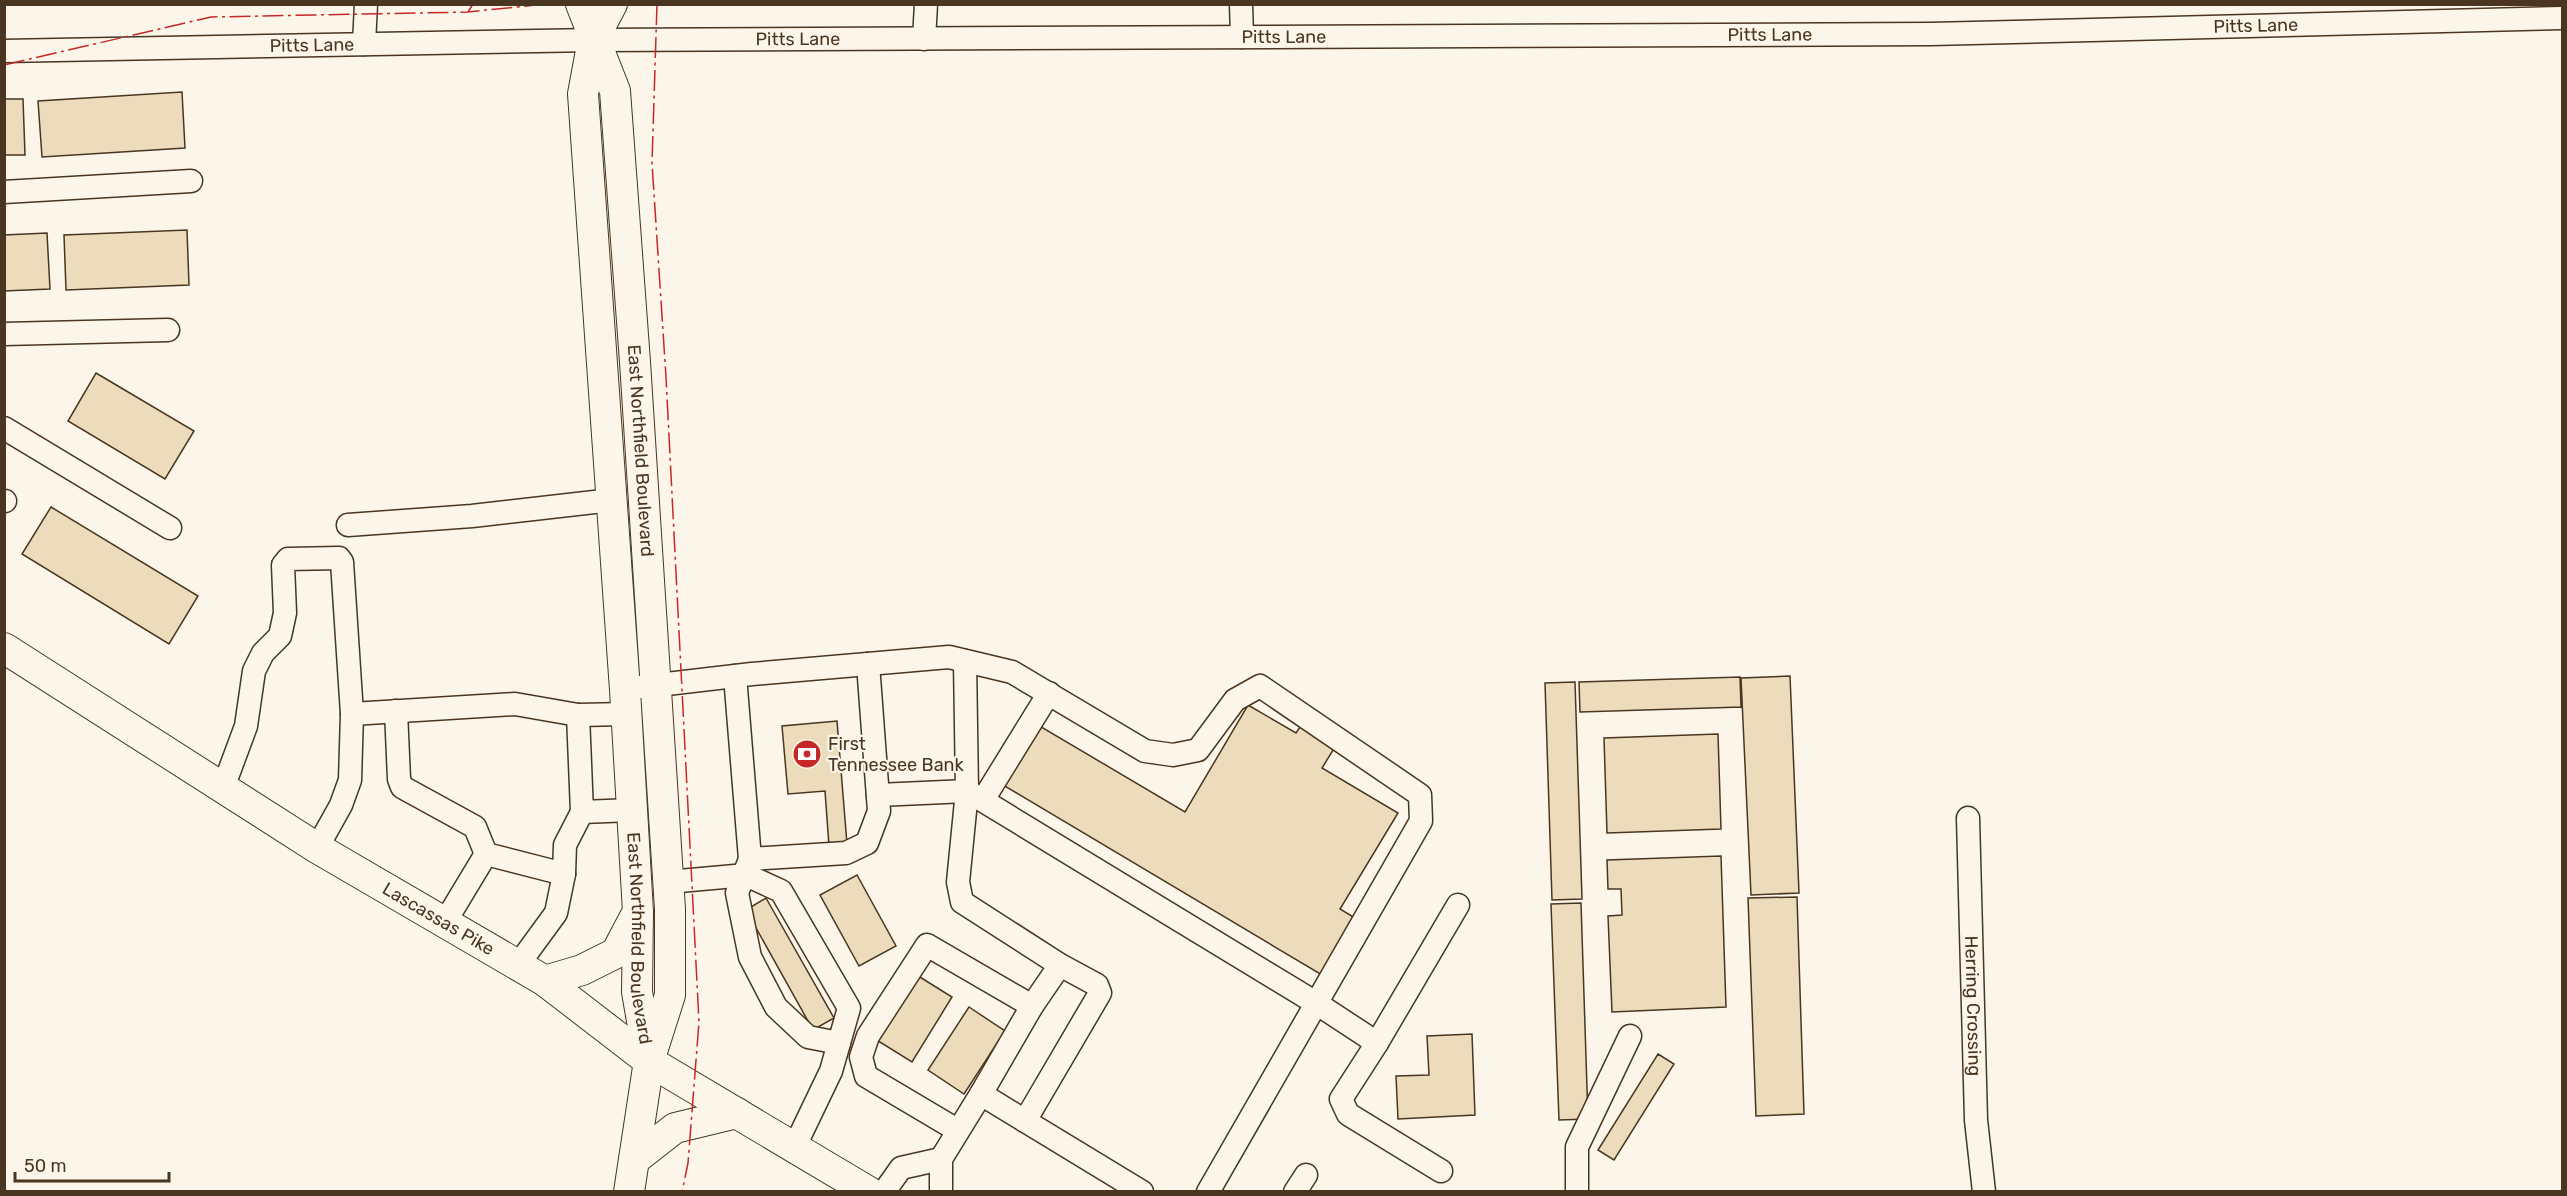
<svg xmlns="http://www.w3.org/2000/svg" width="2567" height="1196" viewBox="0 0 2567 1196" font-family="Rubik,sans-serif">
	<rect width="100%" height="100%" fill="#fbf6e9"/>
	<path fill="#ecdcbc" stroke="#4a3520" stroke-width="1.5" d="M182,92L185,148L42,157L38,101Z
		M4,99H23L25,155H4Z
		M187,230L189,285L66,290L64,235Z
		M47,233L50,289L4,291V235Z
		M96,373L194,431L165,479L68,421Z
		M51,507L198,596L169,644L22,554Z
		M1790,676L1799,893L1751,895L1741,678Z
		M1740,677L1741,707L1580,712L1579,682Z
		M1575,682L1582,899L1552,900L1545,683Z
		M1248,705L1296,733L1300,727L1335,747L1322,768L1398,813L1340,909L1355,918L1322,975L1003,785L1038,725L1185,812Z
		M837,721L847,844L829,846L825,791L788,794L782,726Z
		M1718,734L1721,829L1607,833L1604,738Z
		M1721,856L1726,1007L1612,1012L1608,916L1622,915L1621,889H1608L1607,860Z
		M857,875L896,946L859,966L820,895Z
		M1797,897L1804,1114L1756,1116L1748,898Z
		M766,898L834,1018L813,1030L746,910Z
		M1581,903L1588,1119L1559,1120L1551,904Z
		M915,974L952,997L912,1062L875,1039Z
		M969,1007L1005,1031L964,1094L928,1070Z
		M1472,1034L1475,1115L1398,1119L1396,1076L1429,1075L1427,1036Z
		M1658,1054L1674,1064L1614,1160L1598,1150Z"/>
	<g fill="none" stroke-linecap="round" stroke-linejoin="round">
		<g stroke="#4a3520" stroke-width="25">
			<g id="minor">
				<path d="M1241,4L1242,37"/>
				<path d="M924,39L926,4"/>
				<path d="M364,44L366,4"/>
				<path id="s1" d="M4,51L593,40L1931,34L2562,18"/>
				<path d="M4,192L191,181"/>
				<path d="M4,334L168,330"/>
				<path d="M4,428L170,528"/>
				<path d="M4,501H5"/>
				<path d="M348,525L472,516L612,500"/>
				<path d="M965,661L967,791L958,882L962,902L1060,965L1032,1006L981,1094"/>
				<path d="M735,676L750,859L737,893L750,957L776,1007L808,1037L839,1043"/>
				<path d="M641,687L752,674L949,657L1012,672L1145,751L1173,755L1198,750L1235,700L1260,686L1420,795L1421,821L1208,1192"/>
				<path d="M396,711L399,779L402,787L475,827L486,854L564,874"/>
				<path d="M352,714L515,704L578,715L626,714"/>
				<path d="M578,715L582,812L632,810"/>
				<path d="M223,788L246,726L254,671L263,653L280,636L285,613L283,565L288,559L339,558L342,562L352,714L350,780L341,805L317,848"/>
				<path d="M878,795L967,791L1316,1003L1377,1043L1341,1099L1348,1114L1441,1171"/>
				<path d="M983,800L1049,693"/>
				<path id="s2" d="M1968,818L1976,1120L1984,1192"/>
				<path d="M750,859L846,853L867,843L879,811L868,664"/>
				<path d="M668,882L746,875L781,891L849,1008L831,1071L795,1146"/>
				<path d="M445,922L486,854"/>
				<path d="M518,965L556,913L564,874L565,845L582,812"/>
				<path d="M1377,1043L1458,905"/>
				<path d="M1025,1121L1100,993L1097,985L1060,965"/>
				<path d="M957,1130L866,1076L861,1057L868,1036L927,945L1032,1006"/>
				<path d="M884,1192L901,1168L941,1159"/>
				<path d="M941,1192V1159L981,1094L1142,1192"/>
				<path d="M1295,1192L1306,1175"/>
				<path d="M1577,1192V1147L1630,1036"/>
			</g>
		</g>
		<g stroke="#4a3520" stroke-width="32">
			<g id="major">
				<path id="s3" d="M581,4L615,91L635,362L670,909V995L649,1061L629,1192"/>
				<path id="s4" d="M612,4L593,40L583,94L625,690L638,912L637,992L648,1055"/>
				<path id="s5" d="M4,648L317,848L545,981L649,1061L869,1192"/>
				<path d="M545,981L582,970L616,953L635,917"/>
				<path d="M634,1160L675,1128L737,1113"/>
			</g>
		</g>
		<use href="#minor" stroke="#fbf6e9" stroke-width="22"/>
		<use href="#major" stroke="#fbf6e9" stroke-width="30"/>
		<path stroke="#c62828" stroke-width="1.5" stroke-dasharray="21 4.5 3 4.5" stroke-linecap="butt" d="M473,4L468,12L546,4
			M657,4L652,163L666,377L699,1022L688,1163L682,1192
			M4,65L211,17L468,12"/>
	</g>
	<defs>
		<g id="bank-disc" transform="scale(1.5)"><circle r="9.5" fill="#c62828" stroke="#fbf6e9"/><path d="M-6-4H6V4H-6ZM0-2.3a2.3 2.3 0 1 0 0 4.6a2.3 2.3 0 1 0 0-4.6Z" fill="#fff"/></g>
	</defs>
	<g fill-rule="evenodd">
		<use href="#bank-disc" x="807" y="754"/>
	</g>
	<g text-anchor="middle" dominant-baseline="central" stroke-width="4.5" stroke-linejoin="round" paint-order="stroke">
		<g font-size="18" fill="#4a3520" stroke="#fbf6e9">
			<text stroke="none"><textPath href="#s1" startOffset="2252">Pitts Lane</textPath></text>
			<text stroke="none"><textPath href="#s1" startOffset="1766">Pitts Lane</textPath></text>
			<text stroke="none"><textPath href="#s1" startOffset="1280">Pitts Lane</textPath></text>
			<text stroke="none"><textPath href="#s1" startOffset="794">Pitts Lane</textPath></text>
			<text stroke="none"><textPath href="#s1" startOffset="308">Pitts Lane</textPath></text>
			<text stroke="none"><textPath href="#s3" startOffset="454">East Northfield Boulevard</textPath></text>
			<text stroke="none"><textPath href="#s5" startOffset="512">Lascassas Pike</textPath></text>
			<text stroke="none"><textPath href="#s4" startOffset="942">East Northfield Boulevard</textPath></text>
			<text stroke="none"><textPath href="#s2" startOffset="188">Herring Crossing</textPath></text>
		</g>
		<g font-size="18" fill="#4a3520" stroke="#fbf6e9" text-anchor="start">
			<text x="828" y="744">First<tspan x="828" dy="21">Tennessee Bank</tspan></text>
		</g>
	</g>
	<rect width="2567" height="1196" fill="none" stroke="#4a3520" stroke-width="12"/>
	<path d="M15 1172v9h154v-9" fill="none" stroke="#4a3520" stroke-width="3"/>
	<text x="24" y="1172" font-size="18" fill="#4a3520" stroke="#fbf6e9" stroke-width="4.5" paint-order="stroke">50 m</text>
</svg>
